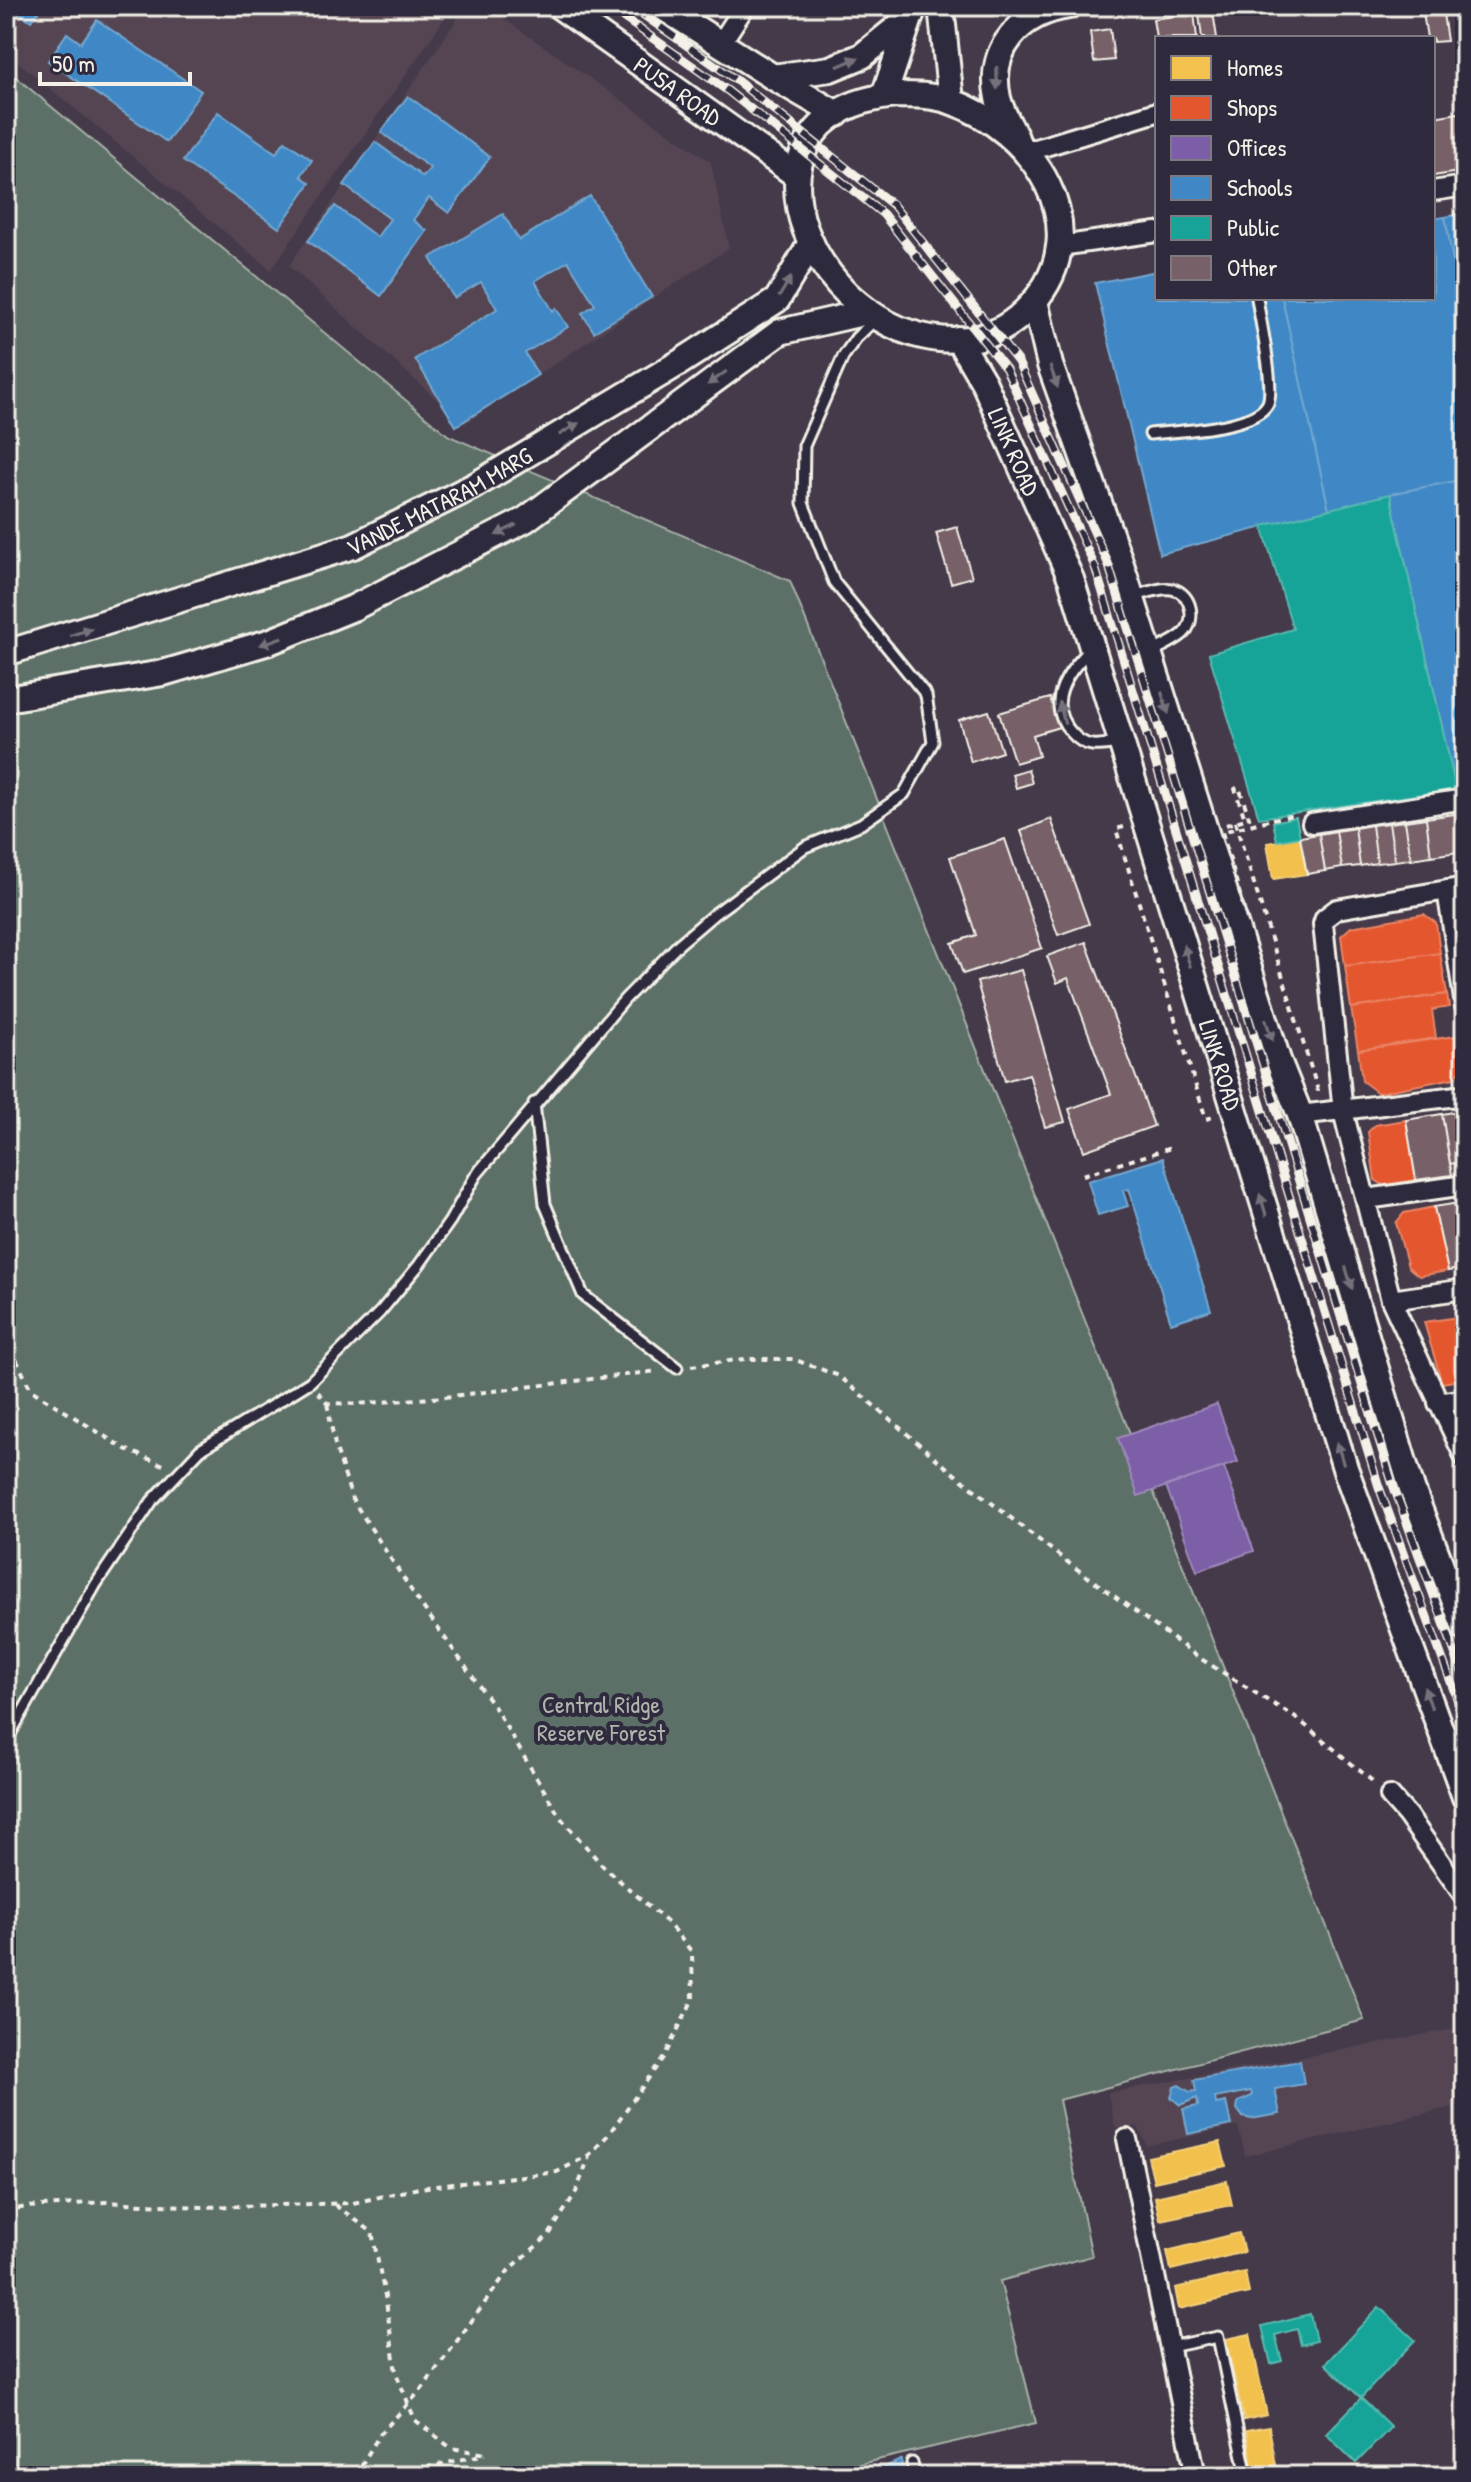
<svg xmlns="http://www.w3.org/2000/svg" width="1471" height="2482" viewBox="0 0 1471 2482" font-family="'Patrick Hand',sans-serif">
	<rect width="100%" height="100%" fill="#453a4a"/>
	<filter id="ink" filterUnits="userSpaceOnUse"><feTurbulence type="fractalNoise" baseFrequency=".0125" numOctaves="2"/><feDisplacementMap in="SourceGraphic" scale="16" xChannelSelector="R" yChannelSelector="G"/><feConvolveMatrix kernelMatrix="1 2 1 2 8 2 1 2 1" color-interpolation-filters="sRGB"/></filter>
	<g filter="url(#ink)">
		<path fill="#544553" d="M6,6H453L271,270L6,52Z
			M466,6L491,10L711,162L729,248L464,424L289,266Z
			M1465,2027V2104L1245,2156L1238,2126L1147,2146L1138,2127L1115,2128L1108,2093Z"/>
		<path fill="#5c6f68" stroke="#a8b0a8" stroke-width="2" d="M6,69L449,436L790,581L1364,2020L1059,2100L1092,2256L1000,2281L1036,2423L847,2467L828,2476H6Z"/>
		<path fill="#f2c14e" stroke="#f3cf7c" stroke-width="2" d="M1300,837L1307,874L1273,879L1267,843Z
			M1220,2142L1226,2166L1154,2182L1148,2157Z
			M1227,2181L1232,2205L1160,2220L1155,2197Z
			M1239,2233L1244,2252L1171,2270L1167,2251Z
			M1245,2272L1249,2293L1179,2309L1175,2288Z
			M1250,2334L1267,2415L1244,2420L1226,2339Z
			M1269,2427L1278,2476H1254L1246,2431Z"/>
		<path fill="#e4572e" stroke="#e98566" stroke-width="2" d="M1424,914L1436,923L1440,953L1345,966L1341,936L1351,927Z
			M1440,953L1447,994L1351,1008L1345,966Z
			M1447,994L1449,1007L1432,1010L1436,1038L1358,1050L1351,1008Z
			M1456,1036L1462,1068L1454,1078L1378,1093L1362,1081L1358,1050Z
			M1406,1120L1416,1180L1383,1185L1375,1180L1368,1132L1375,1125Z
			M1434,1207L1448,1271L1419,1276L1408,1267L1396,1223L1404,1213Z
			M1459,1317L1465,1355V1379L1442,1383L1424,1322Z"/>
		<path fill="#7b5ea7" stroke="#9f8aba" stroke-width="2" d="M1217,1404L1238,1462L1138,1496L1118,1438Z
			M1224,1467L1254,1551L1197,1571L1166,1486Z"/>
		<path fill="#3f88c5" stroke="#75a8d0" stroke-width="2" d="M9,6H44L31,21Z
			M97,20L201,91L167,142L48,61L67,33L81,43Z
			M408,96L490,157L449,213L429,198L413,220L427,231L381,296L308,241L335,206L377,237L390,219L344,185L375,142L423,177L430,168L381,132Z
			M218,112L276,153L285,141L312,160L301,176L310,183L279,228L183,161Z
			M590,196L652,297L594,332L582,313L595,305L568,261L535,281L553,311L556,308L568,327L525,353L538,375L456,426L415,359L497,309L481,282L454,298L430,258L503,214L519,240Z
			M1465,213V327L1445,217Z
			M1445,217L1465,327V479L1390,494L1329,510L1282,298H1433V219Z
			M1157,271V298H1282L1329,510L1160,554L1095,283Z
			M1465,479V787L1456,789L1390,494Z
			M1163,1158L1211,1310L1171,1323L1129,1189L1123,1191L1128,1206L1098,1215L1088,1181Z
			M1300,2061L1304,2084L1275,2089L1280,2114L1251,2119L1243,2117L1237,2109L1238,2102L1252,2096L1251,2091L1215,2098L1216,2104L1226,2102L1231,2125L1188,2134L1183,2109L1198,2106L1197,2098L1180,2105L1171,2097L1174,2087L1179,2085L1190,2092L1196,2091L1194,2080Z
			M901,2460L905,2476H864Z"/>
		<path fill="#17a398" stroke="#59bab0" stroke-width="2" d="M1390,494L1456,789L1259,818L1209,654L1293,629L1262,526Z
			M1296,817L1300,837L1277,841L1273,822Z
			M1379,2307L1415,2340L1361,2398L1325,2364Z
			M1310,2314L1316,2341L1301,2345L1297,2329L1275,2335L1282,2361L1271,2364L1262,2326Z
			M1361,2398L1391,2427L1356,2463L1326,2434Z"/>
		<path fill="#776067" stroke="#f4f1e8" stroke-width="2" d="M1422,6H1442L1447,41L1433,42V38H1427Z
			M1213,12L1217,38H1202L1199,14Z
			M1194,13L1197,38H1157V44L1153,19Z
			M1110,29L1114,60L1094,62L1090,32Z
			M1465,112V171L1433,176V117Z
			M957,527L972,577L951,583L936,533Z
			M1050,698L1059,727L1033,735L1039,756L1015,763L999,713Z
			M989,711L1002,752L971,762L959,720Z
			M1028,769L1032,783L1016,788L1012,774Z
			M1462,813L1465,851L1431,856L1426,818Z
			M1426,818L1431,856L1411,859L1405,821Z
			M1051,819L1089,924L1058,935L1021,831Z
			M1405,821L1411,859L1395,861L1389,823Z
			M1389,823L1395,861L1377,863L1372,825Z
			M1372,825L1377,863L1360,866L1355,828Z
			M1355,828L1360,866L1342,868L1336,831Z
			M1336,831L1342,868L1325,871L1319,834Z
			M1319,834L1325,871L1307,874L1300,837Z
			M1005,839L1042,948L963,974L952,943L976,935L950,857Z
			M1086,942L1154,1126L1084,1151L1069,1109L1111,1094L1068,978L1057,983L1047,956Z
			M1021,970L1065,1122L1045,1127L1029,1074L1005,1081L977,982Z
			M1465,1110V1161L1450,1164L1442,1114Z
			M1442,1114L1452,1175L1416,1180L1406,1120Z
			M1465,1202V1268L1448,1271L1434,1207Z"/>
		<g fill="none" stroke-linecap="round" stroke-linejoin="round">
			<g stroke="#f4f1e8" stroke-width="15">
				<path id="lane" d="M1150,434C1175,431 1256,429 1268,403C1275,386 1260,320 1257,298
					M1135,596C1146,593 1161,587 1172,589C1192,593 1197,621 1183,634C1174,642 1160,647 1150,653
					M1091,649C1068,671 1044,703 1071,732C1076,738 1084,744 1092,745C1100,746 1110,744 1118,743
					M534,1103L545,1204L583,1295L677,1368
					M6,1741L96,1584L152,1501L200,1450L310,1382L380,1312L419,1265L450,1221L476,1175L625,999L679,944L713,915L805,847L861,824L904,794L933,742L926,695L834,582L803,503L804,446L843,357L856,338L877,318
					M1170,2347L1218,2337L1247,2476
					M912,2463L915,2476"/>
			</g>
			<g stroke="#f4f1e8" stroke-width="24">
				<path id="street" d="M721,43L745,6
					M1026,152L1157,112
					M1433,191L1465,186
					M1060,246L1157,232
					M1312,823L1465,799
					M1465,887L1337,909L1325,918L1323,924L1343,1111L1391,1300L1465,1458
					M1447,890L1465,1006
					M1300,1115L1465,1095
					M1367,1199L1465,1185
					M1391,1300L1465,1289
					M1438,1403L1465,1399
					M1390,1796L1407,1815L1465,1897
					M1127,2139L1196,2476"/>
			</g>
			<g stroke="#f4f1e8" stroke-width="30">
				<g id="secondary">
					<path id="s1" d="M559,6L796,175"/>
					<path d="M661,6L773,77L837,114"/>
					<path d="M941,6L951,101"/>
					<path d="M773,77L830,69L862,56L910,17"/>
					<path d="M896,95C914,95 933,95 950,101C1032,129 1100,227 1032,304C1016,322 995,336 970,339C816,356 710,113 896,95Z"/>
					<path d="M884,96L911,15"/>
					<path d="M1016,138C1010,125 1001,112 998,98C987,48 1021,13 1069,6"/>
					<path d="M1035,301L1050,365L1121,564L1278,1060L1300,1115L1412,1489L1465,1628"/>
					<path id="s2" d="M958,339L984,383L1071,579L1345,1468L1465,1797"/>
					<path id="s3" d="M6,653L353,546L474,486L679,363L777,300L811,243"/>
					<path d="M6,699L163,673L269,642L353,608L525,520L780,332L867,312"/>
				</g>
			</g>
			<path stroke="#f4f1e8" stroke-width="4" stroke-dasharray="6 6" stroke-linecap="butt" d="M1273,819L1294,815
				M1235,822L1319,1094
				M1226,825L1245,819L1235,789L1239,787L1251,823
				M1124,827L1116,829L1202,1106L1206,1119L1217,1116
				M1083,1175L1174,1147
				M6,1338L31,1390L125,1449L166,1466
				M691,1366L745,1359H793L839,1376L952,1472L1066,1561L1198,1657L1299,1720L1376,1784
				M318,1392L327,1403L356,1404L444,1397L658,1371
				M335,2205L372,2232L386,2301L396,2373L415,2420L451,2448L487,2454
				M6,2211L26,2207L106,2202L202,2207L353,2203L419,2188L557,2172L589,2155L608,2135L665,2055L693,1999L692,1952L668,1923L603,1866L560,1817L495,1708L415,1596L352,1499L335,1445L327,1403
				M355,2476L380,2434L422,2389L508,2271L549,2235L576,2192L589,2157
				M391,2476L485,2454"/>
			<use href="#lane" stroke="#2f2a3d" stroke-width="9"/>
			<use href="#street" stroke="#2f2a3d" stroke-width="18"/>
			<use href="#secondary" stroke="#2f2a3d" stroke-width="24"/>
			<g stroke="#f4f1e8" stroke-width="9">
				<path id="rail" d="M607,6L728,91L883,214L1006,369L1095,567L1379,1487L1465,1720
					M631,6L736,80L893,205L1018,362L1108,563L1392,1482L1465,1680"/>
			</g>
			<use href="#rail" stroke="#2f2a3d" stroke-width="6" stroke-dasharray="18" stroke-linecap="butt"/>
			<path stroke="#f4f1e8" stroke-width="4" stroke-dasharray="6 6" stroke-linecap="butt" d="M1247,919L1222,832L1273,819"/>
		</g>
		<defs><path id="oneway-solid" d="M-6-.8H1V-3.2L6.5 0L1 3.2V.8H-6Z" transform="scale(2)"/></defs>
		<g fill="#747079">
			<use href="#oneway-solid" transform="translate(848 62) rotate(-23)"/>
			<use href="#oneway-solid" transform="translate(997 78) rotate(89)"/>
			<use href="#oneway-solid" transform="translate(785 287) rotate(-59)"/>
			<use href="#oneway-solid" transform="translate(1054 377) rotate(71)"/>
			<use href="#oneway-solid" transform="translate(717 378) rotate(144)"/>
			<use href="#oneway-solid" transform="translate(569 429) rotate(-31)"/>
			<use href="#oneway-solid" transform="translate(506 530) rotate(153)"/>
			<use href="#oneway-solid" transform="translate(81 632) rotate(-18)"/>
			<use href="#oneway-solid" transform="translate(271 641) rotate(160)"/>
			<use href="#oneway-solid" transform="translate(1165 703) rotate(72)"/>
			<use href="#oneway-solid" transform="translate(1062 713) rotate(-104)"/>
			<use href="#oneway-solid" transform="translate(1187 956) rotate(-107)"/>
			<use href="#oneway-solid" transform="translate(1269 1030) rotate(72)"/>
			<use href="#oneway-solid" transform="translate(1263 1205) rotate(-107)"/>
			<use href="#oneway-solid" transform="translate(1349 1278) rotate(73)"/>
			<use href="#oneway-solid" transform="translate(1340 1453) rotate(-107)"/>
			<use href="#oneway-solid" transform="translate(1428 1698) rotate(-110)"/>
		</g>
	</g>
	<g text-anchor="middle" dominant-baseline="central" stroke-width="8" stroke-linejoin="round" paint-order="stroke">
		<g font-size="24" fill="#f4f1e8" stroke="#2f2a3d">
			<text stroke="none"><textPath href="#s1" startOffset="146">PUSA ROAD</textPath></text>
			<text stroke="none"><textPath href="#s2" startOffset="126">LINK ROAD</textPath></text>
			<text stroke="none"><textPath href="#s3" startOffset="460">VANDE MATARAM MARG</textPath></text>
			<text stroke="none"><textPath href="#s2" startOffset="774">LINK ROAD</textPath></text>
		</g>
		<g font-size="24" fill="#b0b6ae" stroke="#2f2a3d">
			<text x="601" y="1704">Central Ridge<tspan x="601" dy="28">Reserve Forest</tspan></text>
		</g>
	</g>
	<rect width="1471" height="2482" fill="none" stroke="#2f2a3d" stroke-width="32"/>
	<rect x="16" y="16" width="1439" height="2450" fill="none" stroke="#f4f1e8" stroke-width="3" filter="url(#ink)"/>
	<rect x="1155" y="36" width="280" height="264" fill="#2f2a3d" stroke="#7e7a81" stroke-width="2"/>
	<rect x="1171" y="56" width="40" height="24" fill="#f2c14e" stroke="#7e7a81" stroke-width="2"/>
	<text x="1227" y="76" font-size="24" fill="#f4f1e8">Homes</text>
	<rect x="1171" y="96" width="40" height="24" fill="#e4572e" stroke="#7e7a81" stroke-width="2"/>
	<text x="1227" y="116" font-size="24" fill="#f4f1e8">Shops</text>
	<rect x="1171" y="136" width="40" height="24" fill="#7b5ea7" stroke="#7e7a81" stroke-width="2"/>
	<text x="1227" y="156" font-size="24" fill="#f4f1e8">Offices</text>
	<rect x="1171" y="176" width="40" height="24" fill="#3f88c5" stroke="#7e7a81" stroke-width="2"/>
	<text x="1227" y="196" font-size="24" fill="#f4f1e8">Schools</text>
	<rect x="1171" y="216" width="40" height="24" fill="#17a398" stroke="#7e7a81" stroke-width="2"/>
	<text x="1227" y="236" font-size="24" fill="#f4f1e8">Public</text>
	<rect x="1171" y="256" width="40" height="24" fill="#776067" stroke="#7e7a81" stroke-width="2"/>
	<text x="1227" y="276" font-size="24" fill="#f4f1e8">Other</text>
	<path d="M40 72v12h150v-12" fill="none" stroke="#f4f1e8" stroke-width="4"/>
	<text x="52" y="72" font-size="24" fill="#f4f1e8" stroke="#2f2a3d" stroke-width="6" paint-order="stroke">50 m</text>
</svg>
